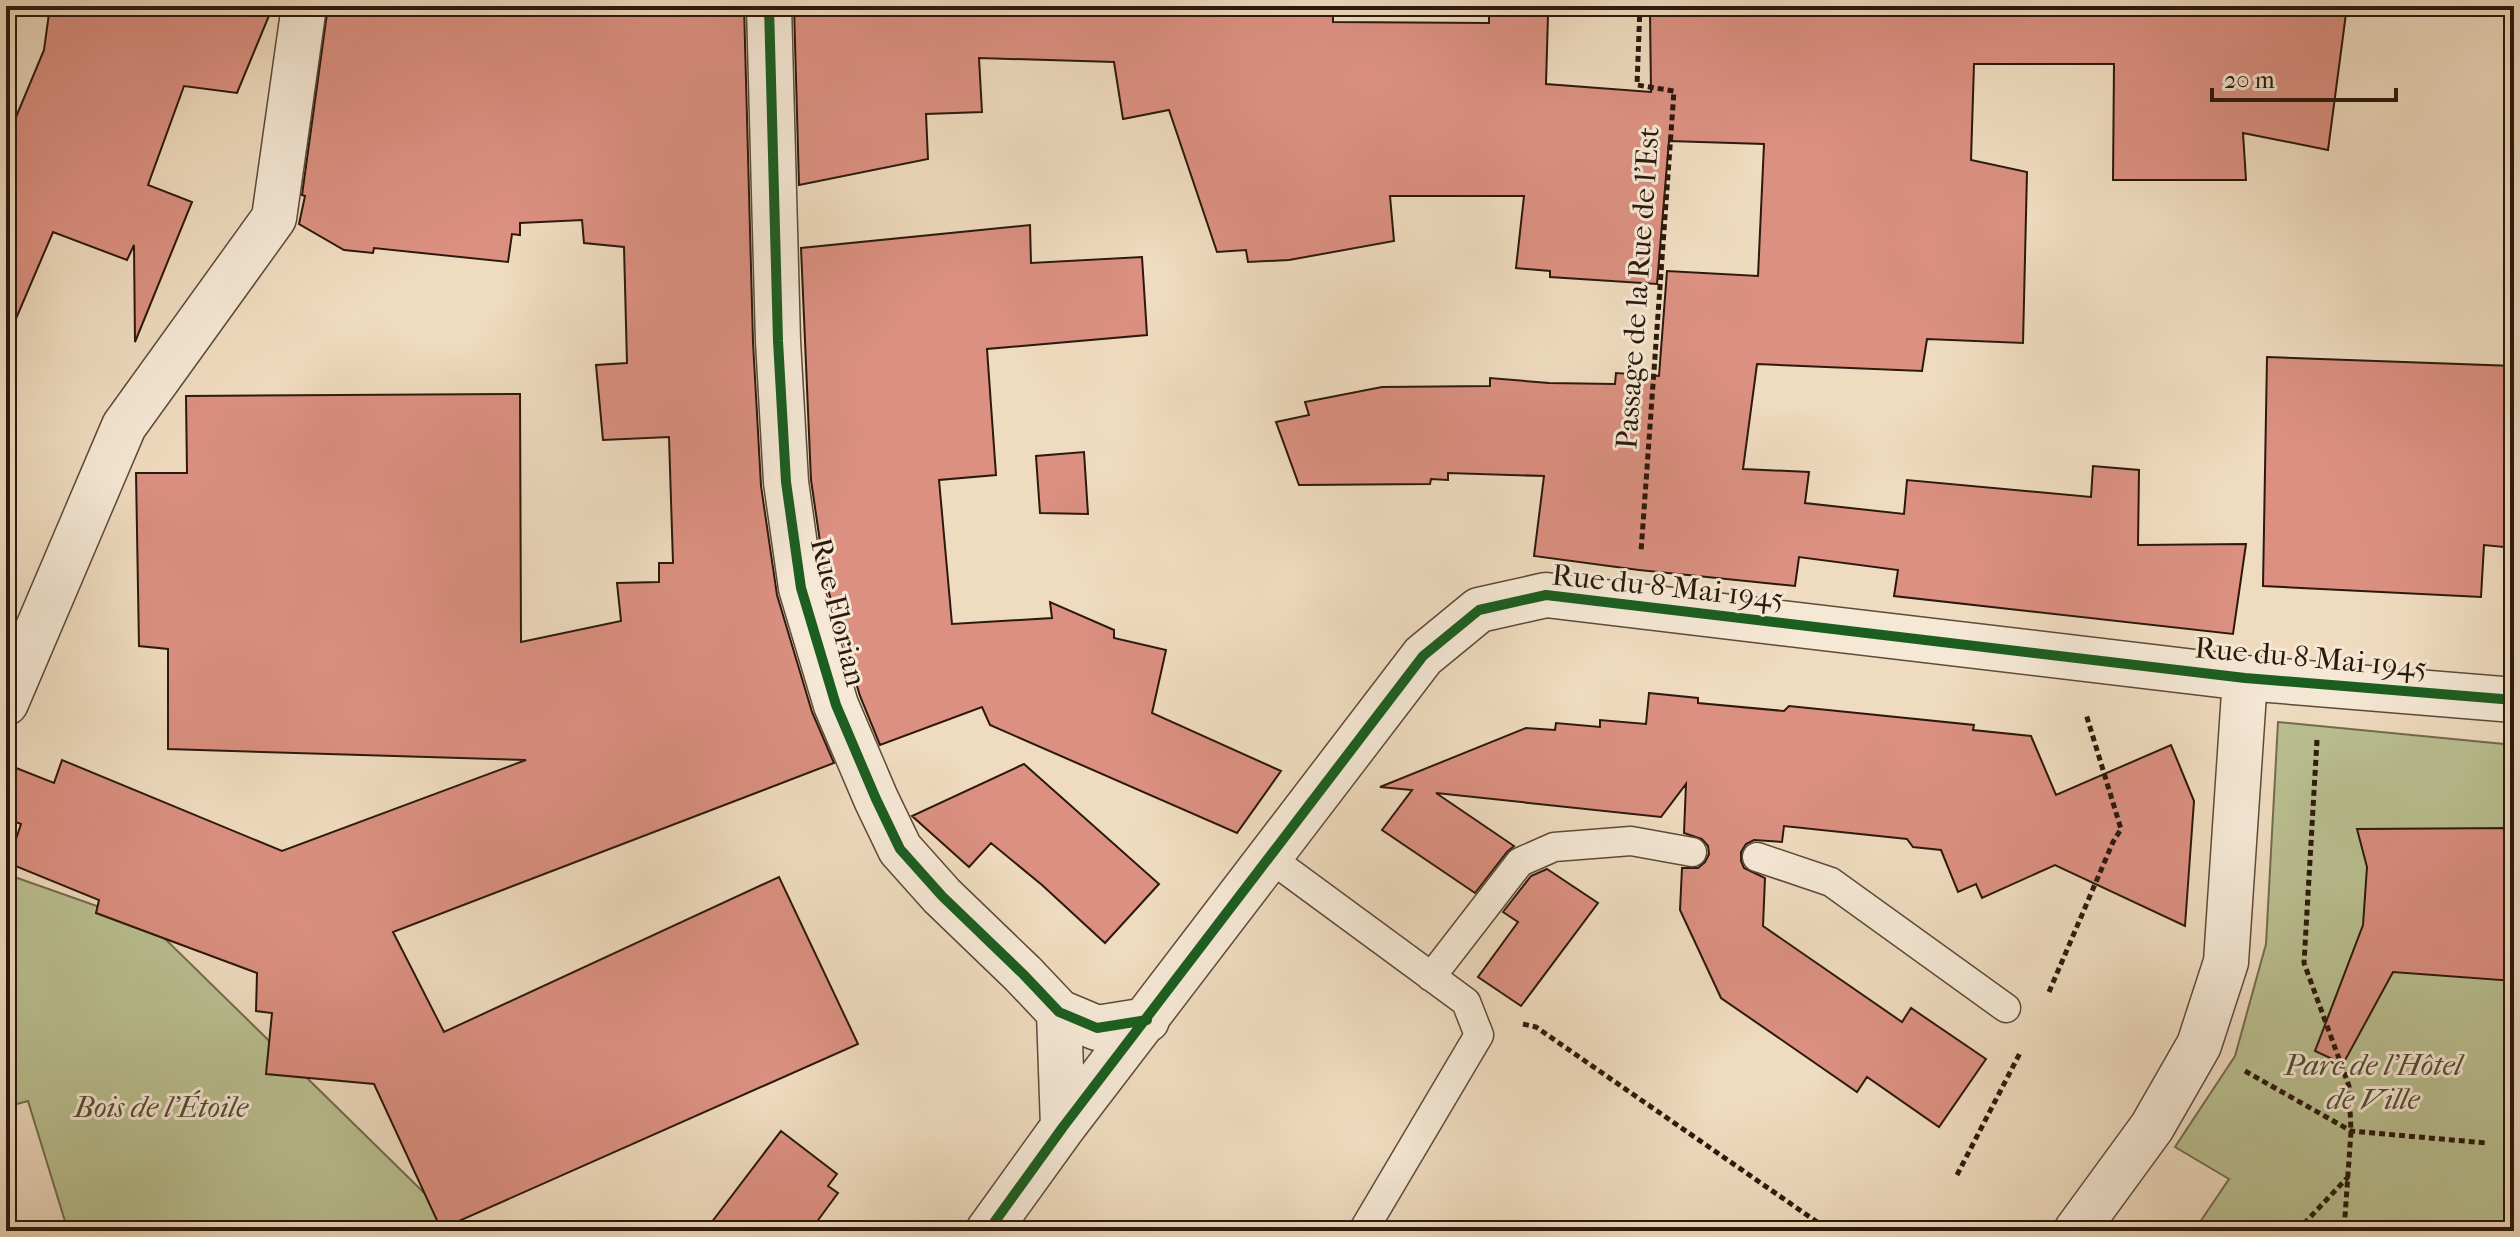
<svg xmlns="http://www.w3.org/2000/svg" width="2520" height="1237" viewBox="0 0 2520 1237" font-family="'IM FELL French Canon',serif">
	<rect width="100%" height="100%" fill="#efdbbf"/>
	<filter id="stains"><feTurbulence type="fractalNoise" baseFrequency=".0025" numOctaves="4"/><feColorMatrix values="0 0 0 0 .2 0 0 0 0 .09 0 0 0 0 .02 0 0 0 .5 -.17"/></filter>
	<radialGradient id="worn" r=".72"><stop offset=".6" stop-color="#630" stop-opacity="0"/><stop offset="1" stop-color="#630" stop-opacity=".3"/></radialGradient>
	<path fill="#bac091" stroke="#736c4e" stroke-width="2" d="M2278,722L2514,745V1231H2194L2229,1179L2175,1147L2235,1056L2266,944Z
		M6,874L151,925L463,1231H68L28,1101L6,1107Z"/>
	<path fill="#db9081" stroke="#2c190c" stroke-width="2" d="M50,6H273L237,93L184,86L148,185L192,202L135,342L134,245L127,260L53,232L6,342V141L44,50Z
		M328,6H744L753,342L761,486L777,595L812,712L834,763L393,932L444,1032L779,877L858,1044L441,1229L374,1084L266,1074L272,1013L256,1011L257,973L96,913L99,900L8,863L21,824L6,818V764L54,783L62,760L282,851L526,760L168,749V649L139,646L136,473H187L186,396L520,394L521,642L621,621L617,583L659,582V563H673L669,437L603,440L596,365L627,363L624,247L584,243L582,220L520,223V235L512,234L508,262L374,248L373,253L344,250L299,224L305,196L302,195Z
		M794,6H976V8L1109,12V6H1136L1333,12V22L1489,23V15H1548L1546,84L1651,92L1650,13L1971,6H2347L2328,150L2243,133L2246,180H2113L2114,64H1974L1971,160L2027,172L2023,343L1927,339L1922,371L1757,364L1743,469L1809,472L1805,503L1904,514L1907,480L2091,497L2093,466L2139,470L2138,545L2246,544L2233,634L1894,596L1898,570L1799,557L1795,586L1639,570L1534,556L1544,476L1448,473V480L1431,479L1430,484L1299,485L1276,422L1309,415L1305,402L1382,387L1490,386V378L1549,383L1615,384L1616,373L1659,376L1667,271L1758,276L1764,144L1669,141L1657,284L1550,277V271L1516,268L1524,196H1390L1394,241L1289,260L1248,262L1246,250L1217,252L1169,110L1123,119L1114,62L979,58L982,112L926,114L928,159L799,185Z
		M1030,225L1031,263L1142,257L1147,335L987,349L996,475L939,480L952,624L1052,618L1050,602L1114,630V638L1166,650L1152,713L1281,771L1237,833L990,725L982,707L880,745L860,696L826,583L811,480L801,248Z
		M2267,357L2514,366V548L2484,545L2481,597L2263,586Z
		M1084,452L1088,514L1040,513L1036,456Z
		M1649,693L1698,698V703L1784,711L1789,706L1974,725L1973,730L2031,736L2056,795L2171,745L2194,801L2185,926L2055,865L1982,898L1976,884L1958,892L1941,850L1913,847L1907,839L1784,826L1782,842L1754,840L1746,844L1741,852V861L1744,868L1765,878L1763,926L1902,1022L1911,1008L1986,1059L1939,1127L1867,1077L1857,1092L1721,998L1680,910L1682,868H1698L1705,862L1709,854L1708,846L1702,839L1684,833L1686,784L1661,817L1436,793L1514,846L1507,852L1475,893L1382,830L1412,790L1380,787L1526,728L1555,730L1556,723L1600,727V720L1646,724Z
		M1024,764L1159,884L1105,943L1042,885L991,843L969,867L912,816Z
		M2514,828V981L2393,972L2343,1064L2315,1051L2363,925L2367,867L2357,829Z
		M1547,869L1598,903L1521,1006L1478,977L1518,922L1503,912L1531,876Z
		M781,1131L837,1174L828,1186L838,1193L810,1231H705Z"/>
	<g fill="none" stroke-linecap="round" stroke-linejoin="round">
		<g stroke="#5d4a39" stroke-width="31">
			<path id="service" d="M1757,857L1831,882L2006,1008
				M1270,858L1466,1002L1479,1035L1363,1231
				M1431,977L1520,862L1554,847L1631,841L1692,852"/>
		</g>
		<g stroke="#5d4a39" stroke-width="47">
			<path id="minor" d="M769,6L778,341L786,482L801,588L836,705L876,799L900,849L942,896L1023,974L1059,1012L1097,1028L1147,1020
				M6,703L124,426L274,218L304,6
				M1059,1012L1063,1127
				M988,1231L1063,1127L1423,656L1479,610L1546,595L2245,678L2514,700
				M2076,1231L2152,1127L2199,1045L2226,962L2245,678"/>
		</g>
		<path stroke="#2c190c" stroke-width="5" stroke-dasharray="6 4" stroke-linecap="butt" d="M1640,6L1637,85L1674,91L1641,552
			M2317,740L2304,963L2349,1086L2351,1131L2344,1231
			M2049,992L2113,842L2121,829L2086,714
			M1523,1024L1536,1027L1830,1231
			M2245,1071L2351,1131L2486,1143
			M1957,1175L2021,1051
			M2297,1231L2348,1177"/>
		<use href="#service" stroke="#f5e8d5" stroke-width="28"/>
		<use href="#minor" stroke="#f5e8d5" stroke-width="44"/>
		<g stroke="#f5e8d5" stroke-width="15">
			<path id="cycleway" d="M769,6L778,341L786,482L801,588L836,705L876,799L900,849L942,896L1023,974L1059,1012L1097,1028L1147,1020
				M988,1231L1063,1127L1423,656L1479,610L1546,595L2245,678L2514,700"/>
		</g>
		<use href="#cycleway" stroke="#1b5e20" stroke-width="10"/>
	</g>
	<g text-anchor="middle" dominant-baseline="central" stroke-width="6" stroke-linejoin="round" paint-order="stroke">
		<g font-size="30" fill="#2c190c" stroke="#f5e8d5">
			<text transform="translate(1638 288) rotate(-86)">Passage de la Rue de l'Est</text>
			<text transform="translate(1668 587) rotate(6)">Rue du 8 Mai 1945</text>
			<text transform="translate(838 612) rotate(76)">Rue Florian</text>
			<text transform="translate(2311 658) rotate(5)">Rue du 8 Mai 1945</text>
		</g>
		<g font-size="30" font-style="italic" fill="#574b34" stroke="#f5e8d5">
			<text x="2373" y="1065">Parc de l'Hôtel<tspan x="2373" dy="34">de Ville</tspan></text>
			<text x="161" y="1107">Bois de l'Étoile</text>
		</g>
	</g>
	<rect width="2520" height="1237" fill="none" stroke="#efdbbf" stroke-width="32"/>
	<rect x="8" y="8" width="2504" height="1221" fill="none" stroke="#2c190c" stroke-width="4"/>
	<rect x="16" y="16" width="2488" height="1205" fill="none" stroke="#2c190c" stroke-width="2"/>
	<path d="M2212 88v12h184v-12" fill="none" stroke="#2c190c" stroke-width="4"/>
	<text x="2224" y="88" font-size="24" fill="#2c190c" stroke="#f5e8d5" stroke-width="6" paint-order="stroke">20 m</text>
	<rect width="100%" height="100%" filter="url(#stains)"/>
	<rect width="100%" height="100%" fill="url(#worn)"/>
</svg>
